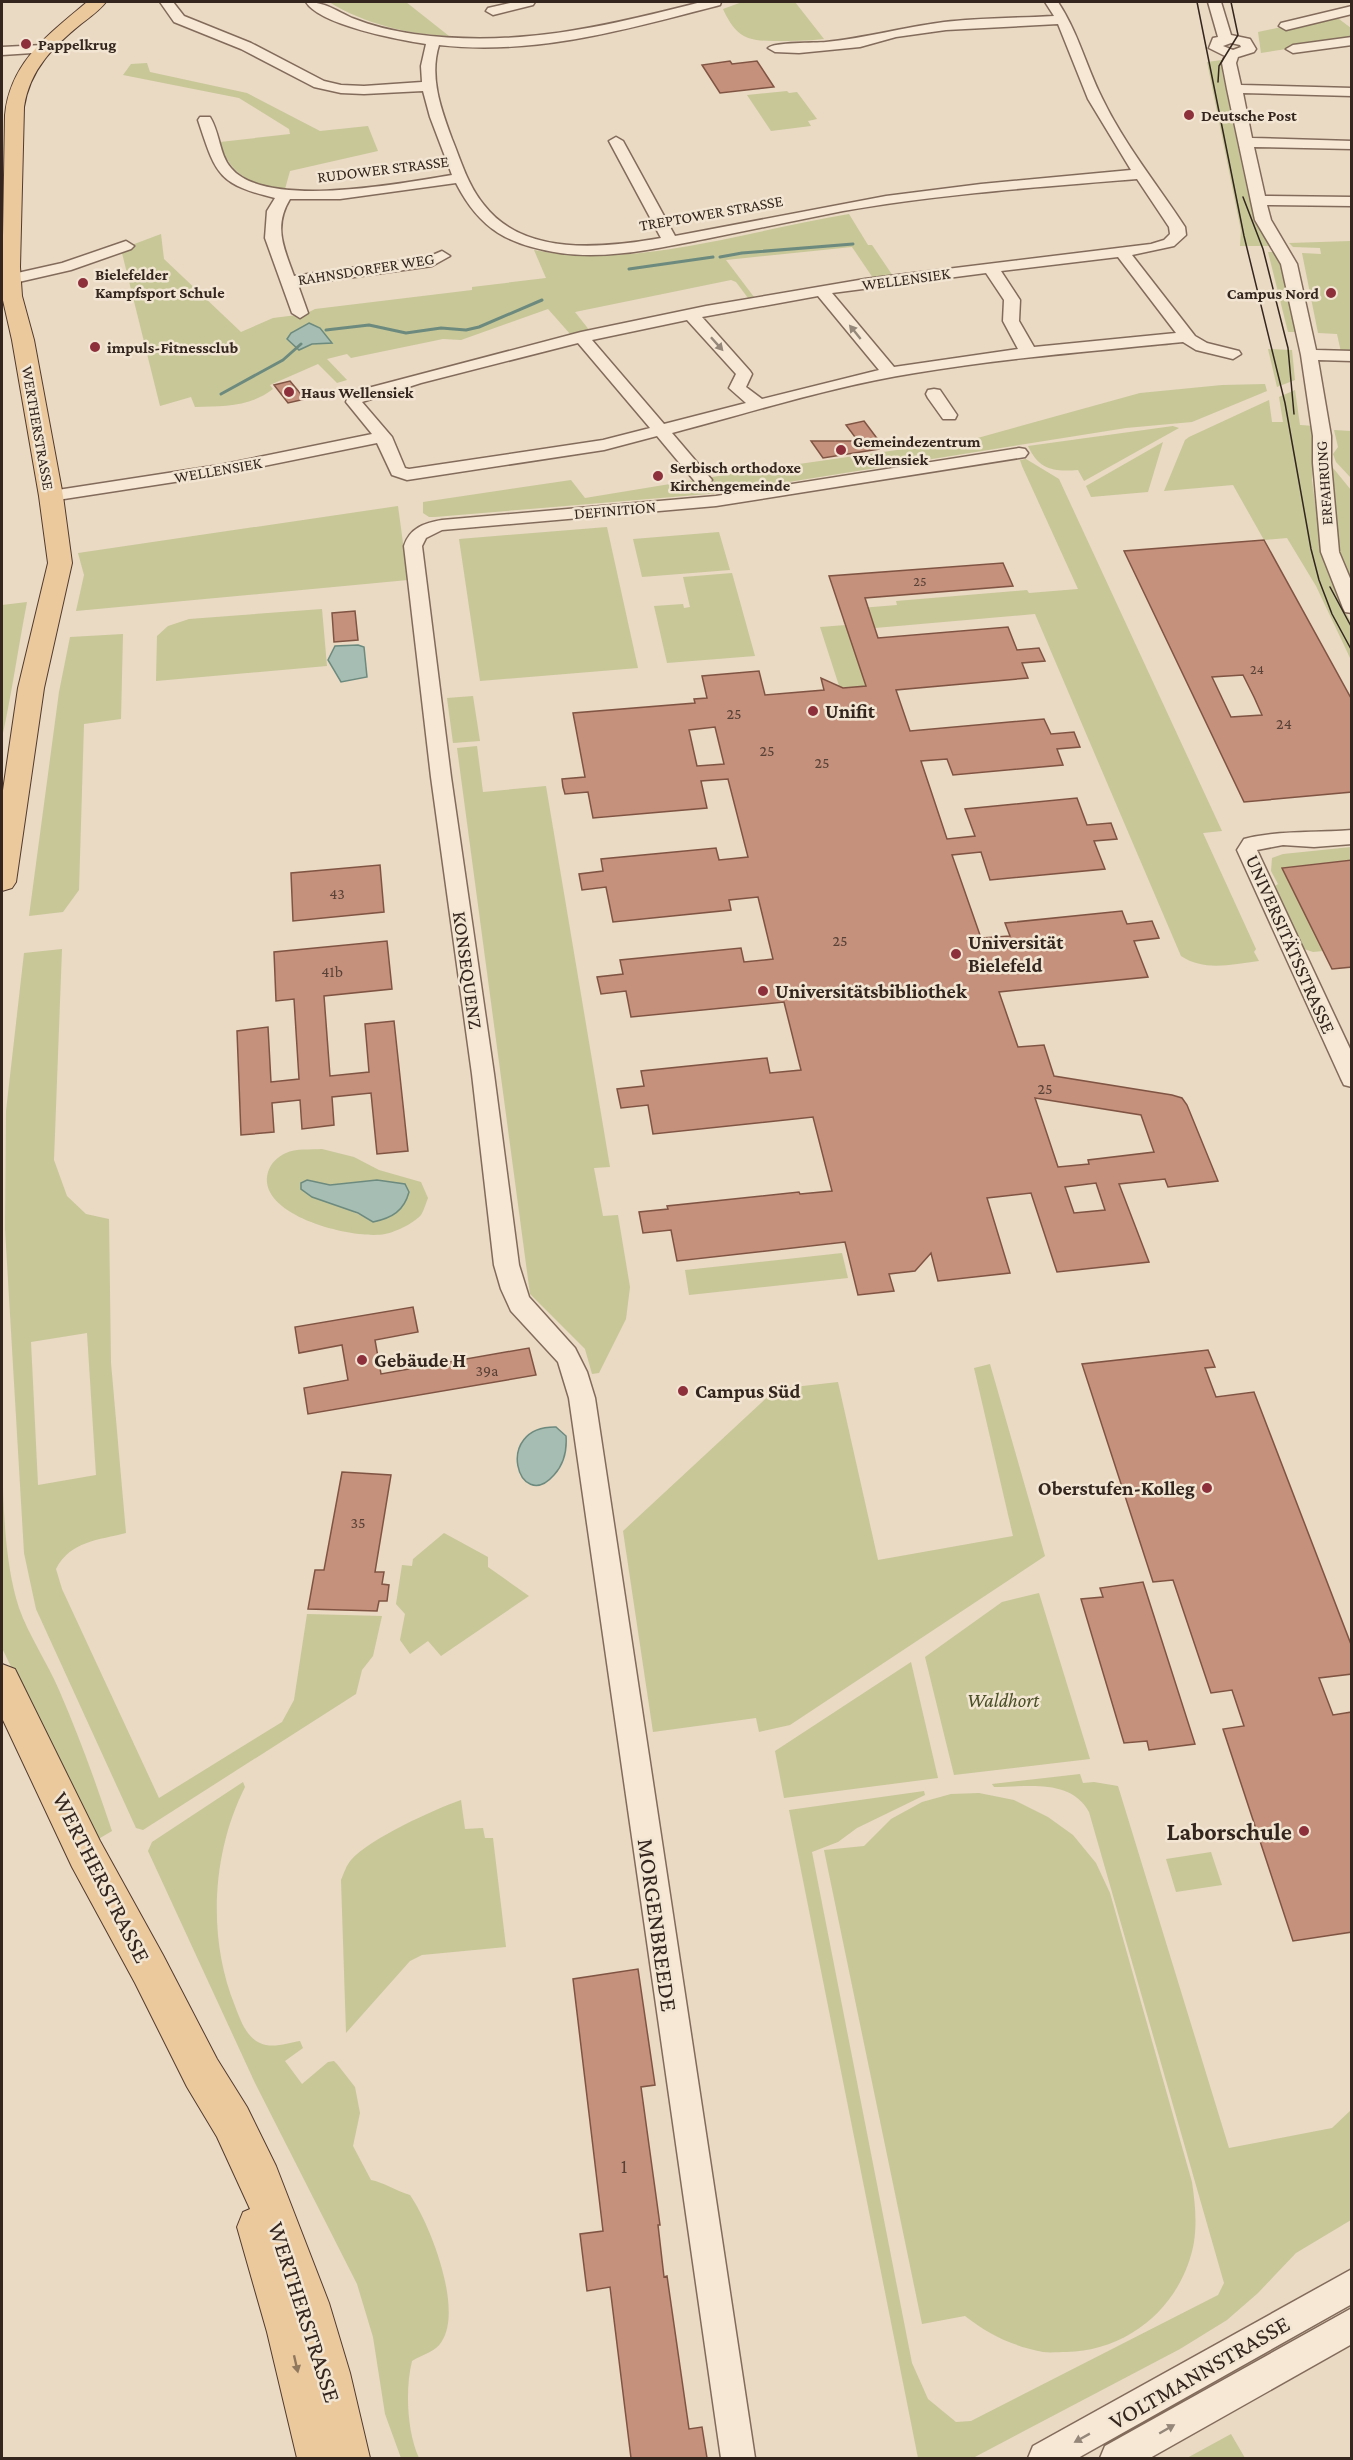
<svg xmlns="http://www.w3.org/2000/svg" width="1353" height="2460" viewBox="0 0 1353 2460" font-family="'Crimson Pro',serif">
	<rect width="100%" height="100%" fill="#ead9c3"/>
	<path fill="#c7c798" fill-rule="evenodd" d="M329,2H406L449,36C407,34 365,24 329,2Z
		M742,2H795L824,39C806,41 790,41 773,41C745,41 735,35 723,9Z
		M1328,17L1339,19L1351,28V39L1261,53L1258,32Z
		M1222,60L1225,71L1222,72L1249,199L1253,200L1257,223L1273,246H1240L1241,231L1207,62Z
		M147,63L150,72L247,93L320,131L368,126L378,151L290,171L285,189C252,185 230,176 220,142L290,134L289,129L239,98L123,75L131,64Z
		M787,91L789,93L797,92L817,119L808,121L811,126L771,131L747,95Z
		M849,214L868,245H872L893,276L873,278L852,247L726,260L754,297L748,298L736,282L731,280L575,312L590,331L571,335L548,309L461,340L443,339L351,358L347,354L327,359L347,380L337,383L318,364L270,385L273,389C250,407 223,406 195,407L191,397L160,406L121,249L161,234L164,259L241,332L273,318L305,314L315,309L472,290V287L546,278L534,250C634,270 750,230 849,214Z
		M1351,241V352H1341L1337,334L1318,333L1302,253L1321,254L1320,248L1293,247L1289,243Z
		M1268,252H1277L1284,265L1297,332H1288Z
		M1268,349L1292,350L1295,380L1277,387Z
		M1265,384L1267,391L1192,422L1126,428L720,493L435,517H429L423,513V502L571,480L585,498L749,471L974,439L1140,393L1222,385Z
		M1295,390L1300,425L1315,426L1312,480L1318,525L1327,567L1337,596L1351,622V660L1316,586L1287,538L1264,540L1233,485L1164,491L1185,440L1189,437L1269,400L1272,422H1283L1279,397Z
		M1173,426L1179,428L1084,481L1078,470C1054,472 1039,470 1028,446Z
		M1334,430L1351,431V478L1336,462L1333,454L1338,447Z
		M1163,442L1148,492L1091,497L1086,486Z
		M1026,459L1059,479L1222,831L1203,833L1256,949L1254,952L1259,961C1232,964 1205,972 1181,956L1035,614L875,628L873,622L844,624L843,620L863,618L860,608L897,605L896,601L1027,590L1029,593L1078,589L1022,466L1020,460Z
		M1329,463L1351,490V589C1336,548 1333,506 1329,463Z
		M398,506L408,580L76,611L84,575L78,553Z
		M607,527L638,668L480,681L459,539Z
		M719,532L730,570L642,577L633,539Z
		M732,573L755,656L667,663L654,606L683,604L684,608L690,607L683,577Z
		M27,602C18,649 12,692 2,738V605Z
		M322,609L327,666L156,681L157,636L168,626L189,619Z
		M846,625L869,695L843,698L820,627Z
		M123,634L121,719L84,724L79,890L63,912L29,916L59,692L70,637Z
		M473,696L480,741L453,743L447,698Z
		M477,746L483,792L546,786L610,1167L594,1168L603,1216L618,1215L630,1287L626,1319L599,1373L592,1374L585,1349L530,1294L457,748Z
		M1351,847V860L1282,868L1323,951L1313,952L1304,949L1275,886L1278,884L1271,871L1272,858L1283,854Z
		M62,949L54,1160L67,1196L86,1214L109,1219L111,1363L126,1533C99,1540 70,1541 56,1569L62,1589L159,1798L282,1722L294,1700L307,1614L382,1616L373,1656L362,1670L356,1694L143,1830L136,1828L36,1609L24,1553L5,1229L6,1111L24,953ZM87,1333L96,1475L38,1485L31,1342Z
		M322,1149L354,1157L379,1170L421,1182L428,1198C426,1203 424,1210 421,1215C414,1223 396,1232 385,1234C355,1240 255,1216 268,1172C271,1163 277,1157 286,1153C295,1148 312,1150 322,1149ZM307,1180L330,1185L377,1180L405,1184L373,1222L346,1208Z
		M842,1253L848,1278L689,1295L685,1270Z
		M990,1364L1045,1556L790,1725L759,1732L756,1718L653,1732L623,1531L776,1389L838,1382L878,1560L1013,1536L974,1368Z
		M2,1403C3,1465 0,1550 19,1608C29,1636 47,1662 59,1690C79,1736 96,1783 112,1831L95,1841L2,1648Z
		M444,1533L488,1557V1567L529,1596L441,1656L428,1641L410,1654L400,1640L405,1614L396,1604L402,1565L412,1566L413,1559Z
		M1039,1593L1090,1759L954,1775L925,1657L1002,1602Z
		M911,1662L938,1778L784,1798L775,1751Z
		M1080,1774L1083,1783L1094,1782L1118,1786L1229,2148L1332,2128L1351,2110V2220L1296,2253L1258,2293L1227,2320L1180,2349L973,2458H918L789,1810L924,1791L925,1795L857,1828L838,1842L812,1852L912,2363L928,2399L956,2422L971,2421L1218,2295L1224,2283L1089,1812C1071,1778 1027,1787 994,1787L992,1784Z
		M243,1782L245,1787C212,1852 207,1937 235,2006C240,2019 246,2037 260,2043C272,2049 288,2043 300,2041L303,2048L285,2061L302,2084L328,2062L334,2061L337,2064L355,2087L360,2113L353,2146L371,2180C383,2182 396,2191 410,2195C430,2224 463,2308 442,2341C436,2352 423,2354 412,2361C405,2389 407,2432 419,2458H401L385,2414L373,2337L357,2284L255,2083L148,1851L152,1842Z
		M979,1793L1014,1800L1048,1817L1073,1835L1096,1863L1110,1893L1192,2182C1195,2203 1197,2221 1194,2242C1183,2304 1130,2351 1066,2352C1059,2352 1050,2353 1043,2352C1013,2346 989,2335 965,2316L922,2324L824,1850L864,1846L891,1819L922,1802L951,1794Z
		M461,1800L465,1829L483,1828L485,1838H493L506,1947L422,1955L410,1961L346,2033L341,1880C344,1873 346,1866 351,1860C369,1839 435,1809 461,1800Z
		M1211,1852L1222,1885L1176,1892L1166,1859Z
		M1231,2434L1245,2458H1187Z"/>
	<path fill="#a5bdb3" stroke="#6d8a7f" stroke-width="1.5" d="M309,323L320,328L332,343L312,344L299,350L287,339L291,333Z
		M358,645L364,647L367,677L341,682L328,660L335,646Z
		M307,1180L330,1185L377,1180L405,1184L409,1192C404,1211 392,1218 373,1222L358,1213L312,1197L301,1189V1183Z
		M556,1427L566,1436C567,1449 564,1464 554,1475C519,1515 492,1426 556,1427Z"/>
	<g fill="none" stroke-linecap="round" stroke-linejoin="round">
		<path stroke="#6d8a7f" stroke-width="3" d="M720,257L742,253L853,244
			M629,269L713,257
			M326,330L369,325L406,333L441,328L466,330L479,327L542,300
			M221,394L283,360L301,344"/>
	</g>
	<path fill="#c5917c" stroke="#805443" stroke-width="1.5" fill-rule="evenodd" d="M730,61L732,64L757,61L774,87L720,93L702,65Z
		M290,381L305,399L288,403L274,385Z
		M864,421L882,445H879V449L823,458L811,441H858L846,425Z
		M1264,540L1352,700V792L1244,802L1124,551ZM1243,675L1254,697L1262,715L1231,717L1212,677Z
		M1003,563L1013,586L865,598L878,638L1008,627L1017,650L1039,648L1045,661L1022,663L1028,678L896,690L910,731L1044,719L1051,734L1074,732L1080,747L1057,749L1063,765L953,775L947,759L921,761L947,839L975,836L965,809L1077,798L1087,825L1111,823L1117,839L1094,841L1105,869L990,880L981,852L952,855L981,938L1010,936L1005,923L1122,911L1127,924L1152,921L1159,938L1134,941L1148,977L999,992L1018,1047L1044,1045L1054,1076L1172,1095L1182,1098L1187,1105L1218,1181L1168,1187L1165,1179L1119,1184L1149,1262L1057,1272L1031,1193L987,1198L1010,1273L938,1281L931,1253L915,1271L889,1274L894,1291L858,1295L845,1242L677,1261L671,1230L643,1233L639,1212L668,1209L667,1206L799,1192L800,1194L832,1191L813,1117L653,1134L648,1105L621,1108L617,1089L644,1086L641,1071L767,1058L770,1073L801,1070L784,1002L631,1017L626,991L601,994L597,977L623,974L620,960L741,948L744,962L773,959L758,897L729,900L731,910L613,922L606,887L582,890L579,874L603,871L601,859L716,848L719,860L748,857L728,779L701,781L707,808L593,818L588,792L565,794L563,787L562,779L585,777L573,713L695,703L694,699L707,698L702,676L759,671L765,695L824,690L821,678L843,688L866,686L829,576ZM715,727L724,764L697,766L689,730ZM1035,1098L1141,1115L1154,1152L1088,1160L1089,1164L1058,1167ZM1096,1183L1105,1210L1074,1213L1065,1187Z
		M355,611L358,640L334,642L332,613Z
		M1352,860V967L1332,969L1282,868Z
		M380,865L384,912L293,921L291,873Z
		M387,941L392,989L324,996L330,1076L369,1072L365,1024L394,1021L408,1151L377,1154L371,1093L332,1097L334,1125L302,1129L300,1100L272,1103L274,1132L241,1135L237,1031L268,1027L271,1082L299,1079L294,999L276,1001L274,952Z
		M413,1307L418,1332L375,1340L381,1374L529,1348L536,1375L308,1414L304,1388L348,1380L342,1345L299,1353L295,1327Z
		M1208,1350L1215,1367L1205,1368L1216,1397L1254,1392L1352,1647V1674L1319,1678L1333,1715L1352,1712V1932L1293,1941L1223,1729L1244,1726L1232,1690L1211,1693L1173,1580L1153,1582L1082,1364Z
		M342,1472L391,1475L375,1572H384L382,1584L389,1585L387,1601H379L377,1611L308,1609L315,1570H324Z
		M1143,1582L1195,1744L1149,1750L1147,1741L1124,1743L1081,1599L1103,1597L1100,1588Z
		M638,1969L655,2085L641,2087L660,2225H658L664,2277L667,2276L689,2429L702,2427L707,2458H631L610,2287L587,2291L580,2234L603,2231L573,1979Z"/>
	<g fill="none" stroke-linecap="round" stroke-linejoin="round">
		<g stroke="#836b5b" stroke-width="3">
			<path id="minor" d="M160,2H173L184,16L251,43L324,81L341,85L364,86L422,82L421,66L426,44C399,40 320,25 306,2C325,2 335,10 352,18C372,26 393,31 414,34C515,48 604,27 701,2H721L720,5C628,29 535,56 439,45C429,77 441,109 452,139C461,161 468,186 484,205C524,257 604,248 661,238L609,141L616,137L623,141L675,236L886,196L981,184L1131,170L1088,99L1058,24L946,30L896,37L860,47L799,53L775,52L768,48C774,42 815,43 826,42C866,38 904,27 944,22C980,18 1018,18 1054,16L1045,2H1058C1078,32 1086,66 1102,98C1124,144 1157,184 1185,227L1186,235L1174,246L1132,255L1195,336L1207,343L1239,351L1241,354L1233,359L1196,350L1183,342C1094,351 1004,358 915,373C833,386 752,412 672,433L712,480L709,484H697L657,436L604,450L407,480L392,475L377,443L220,475L51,501L45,500L42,496L45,492L51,491L220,465L372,434L346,402L349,393L581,332L706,306L865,279L1151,244L1164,240L1170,234L1169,227L1137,179C1039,187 940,194 843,211C797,220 751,230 705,239C658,248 608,260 560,253C509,245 480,230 456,183L340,199H290C273,227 284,248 294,276L428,257L442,251L450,256L432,266L298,285L308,313L300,318L292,313L265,238L267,211L275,198C217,184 216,174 198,120L200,117H210C220,133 219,154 231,168C266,210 403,183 452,175L430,117L423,91L364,94L341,93L314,87L241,49L174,22ZM1118,257L1176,333L1034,347L1019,321L1020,300L1001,271ZM986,273L1004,300L1003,321L1018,349L894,367L832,293ZM818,296L879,370L762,399L746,387L752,374L750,371L702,317ZM687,320L736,374L729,388L746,403L664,424L592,340ZM578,343L650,428L603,440L409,469L405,468L392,437L362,402L421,383Z
				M514,2H535L533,5L493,15L486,11L488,8Z
				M1208,2H1221L1231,35L1250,39L1256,49L1254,52L1238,57L1236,63L1241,85L1352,88V96L1243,93L1252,138L1352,141V149L1254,147L1265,196L1352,197V206L1267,205L1271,220L1297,264L1316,350L1352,351V361L1318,360L1331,436V463L1339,552L1352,583V613L1345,612L1343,608L1321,552L1313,463V436L1301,355L1281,264L1255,220L1227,89L1222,63L1225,56L1209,48L1213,38L1218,37ZM1231,43L1240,45L1241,47L1233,50L1223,46Z
				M1352,6V14L1286,30L1279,26L1281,23Z
				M1352,37V45L1293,53L1286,49L1293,45Z
				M43,45L50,49L48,52L2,55V47Z
				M126,241L134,246L131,249L71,270L10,284L2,279L4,276L62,263Z
				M934,389L940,390L957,415L955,419H943L928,398L926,394L928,390Z
				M1019,448L1025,449L1028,453L1025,457L716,506L442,530L426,538L422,546L451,777L494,1074L519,1265L529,1297L575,1348L587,1372L595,1398L755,2458H721L569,1398L558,1362L511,1311L501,1289L494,1265L472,1074L431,777L404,546C410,528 424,523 442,520L716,496Z
				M1352,830V844L1314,847L1283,845L1257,850L1352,1053V1087L1344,1085L1341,1079L1237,850L1244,839C1279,830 1315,833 1352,830Z
				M1352,2269V2304L1078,2458H1028L1033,2446Z
				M1352,2308V2344L1150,2458H1100L1105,2446Z"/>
		</g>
		<g stroke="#513b2f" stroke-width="2">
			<path id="major" d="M87,2H106C99,11 90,17 81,24C53,47 30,69 24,107L20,267L22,296L34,340L63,496L72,563L44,688L16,882L12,888L2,891V797L18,688L48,563L39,496L12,340L2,296L5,115C10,62 49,34 87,2Z
				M2,1664L15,1669L100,1841L163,1955L217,2059L247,2107L276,2166L329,2303L350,2373L370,2458H297L267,2332L237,2227L243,2212L250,2209L217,2137L187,2087L135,1983L72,1867L2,1718Z"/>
		</g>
		<use href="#minor" fill="#f6e8d5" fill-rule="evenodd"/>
		<use href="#major" fill="#ebc99d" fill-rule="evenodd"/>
		<path stroke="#34261e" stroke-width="1.5" d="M1197,2L1244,236L1285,403L1311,549L1319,580L1332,614L1352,651
			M1218,82L1219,66L1238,35L1231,2
			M1243,197L1263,249L1288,348L1294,414
			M1330,587L1352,628"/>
	</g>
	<defs><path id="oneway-solid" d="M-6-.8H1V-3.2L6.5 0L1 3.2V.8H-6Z" transform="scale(1.5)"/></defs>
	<g fill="#95877a">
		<use href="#oneway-solid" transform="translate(855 332) rotate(-129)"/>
		<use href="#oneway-solid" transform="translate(717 344) rotate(48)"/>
		<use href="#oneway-solid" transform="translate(1167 2429) rotate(-30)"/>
		<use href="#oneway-solid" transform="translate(1082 2438) rotate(151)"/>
	</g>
	<use fill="#90785e" href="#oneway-solid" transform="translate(296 2364) rotate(77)"/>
	<g fill="#8d303c" stroke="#f2e5d2" stroke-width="2">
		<circle cx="26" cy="44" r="6"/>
		<circle cx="1189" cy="115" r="6"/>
		<circle cx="83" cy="283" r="6"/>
		<circle cx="1331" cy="293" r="6"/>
		<circle cx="95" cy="347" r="6"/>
		<circle cx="289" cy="392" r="6"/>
		<circle cx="841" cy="450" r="6"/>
		<circle cx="658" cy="476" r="6"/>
		<circle cx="813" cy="711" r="6"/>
		<circle cx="956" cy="954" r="6"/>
		<circle cx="763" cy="991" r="6"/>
		<circle cx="362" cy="1360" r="6"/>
		<circle cx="683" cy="1391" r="6"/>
		<circle cx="1207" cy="1488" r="6"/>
		<circle cx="1304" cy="1831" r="6"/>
	</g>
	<g text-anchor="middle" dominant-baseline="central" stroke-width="5" stroke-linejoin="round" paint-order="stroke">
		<g font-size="14" fill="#584136">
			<text x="920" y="581">25</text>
			<text x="1257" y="669">24</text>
		</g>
		<g font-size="16" font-weight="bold" fill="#34261e" stroke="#f2e5d2" text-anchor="start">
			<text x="38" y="44">Pappelkrug</text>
			<text x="1201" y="115">Deutsche Post</text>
			<text x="95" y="274">Bielefelder<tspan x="95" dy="18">Kampfsport Schule</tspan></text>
			<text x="1319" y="293" text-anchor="end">Campus Nord</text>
			<text x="107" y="347">impuls-Fitnessclub</text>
			<text x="301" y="392">Haus Wellensiek</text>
			<text x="853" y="441">Gemeindezentrum<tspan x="853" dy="18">Wellensiek</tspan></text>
			<text x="670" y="467">Serbisch orthodoxe<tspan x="670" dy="18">Kirchengemeinde</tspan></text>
		</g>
		<g font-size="16" fill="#34261e" stroke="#f2e5d2">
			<text transform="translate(383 169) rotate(-7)">RUDOWER STRASSE</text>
			<text transform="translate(711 213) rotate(-10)">TREPTOWER STRASSE</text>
			<text transform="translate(366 269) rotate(-9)">RAHNSDORFER WEG</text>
			<text transform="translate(906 279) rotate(-8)">WELLENSIEK</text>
			<text transform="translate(38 428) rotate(80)">WERTHERSTRASSE</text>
			<text transform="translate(218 470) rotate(-10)">WELLENSIEK</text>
			<text transform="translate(1324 483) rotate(-94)">ERFAHRUNG</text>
			<text transform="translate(615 510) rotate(-5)">DEFINITION</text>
		</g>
		<g font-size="16" fill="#584136">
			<text x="734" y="713">25</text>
			<text x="1284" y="723">24</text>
			<text x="767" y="750">25</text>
			<text x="822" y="762">25</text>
			<text x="337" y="893">43</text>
			<text x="840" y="940">25</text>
			<text x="332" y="971">41b</text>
			<text x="1045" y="1088">25</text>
			<text x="487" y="1370">39a</text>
			<text x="358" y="1522">35</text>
		</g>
		<g font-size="20" font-weight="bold" fill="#34261e" stroke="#f2e5d2" text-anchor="start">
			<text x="825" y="711">Unifit</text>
			<text x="968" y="942">Universität<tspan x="968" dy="23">Bielefeld</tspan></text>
			<text x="775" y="991">Universitätsbibliothek</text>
			<text x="374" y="1360">Gebäude H</text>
			<text x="695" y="1391">Campus Süd</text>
			<text x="1195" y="1488" text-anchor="end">Oberstufen-Kolleg</text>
		</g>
		<g font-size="20" fill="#34261e" stroke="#f2e5d2">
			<text transform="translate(1291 944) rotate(66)">UNIVERSITÄTSSTRASSE</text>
			<text transform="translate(468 970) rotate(82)">KONSEQUENZ</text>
		</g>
		<g font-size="20" font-style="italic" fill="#494f26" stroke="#f2e5d2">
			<text x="1003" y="1700">Waldhort</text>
		</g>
		<g font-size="20" fill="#584136">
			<text x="624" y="2166">1</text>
		</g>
		<g font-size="24" font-weight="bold" fill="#34261e" stroke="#f2e5d2" text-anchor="end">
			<text x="1292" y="1831">Laborschule</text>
		</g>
		<g font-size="24" fill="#34261e" stroke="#f2e5d2">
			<text transform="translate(102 1877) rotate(63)">WERTHERSTRASSE</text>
			<text transform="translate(658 1925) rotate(82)">MORGENBREEDE</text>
			<text transform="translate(305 2312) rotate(72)">WERTHERSTRASSE</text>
			<text transform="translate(1199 2372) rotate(-30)">VOLTMANNSTRASSE</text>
		</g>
	</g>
	<rect width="1353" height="2460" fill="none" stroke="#34261e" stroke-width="6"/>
</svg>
